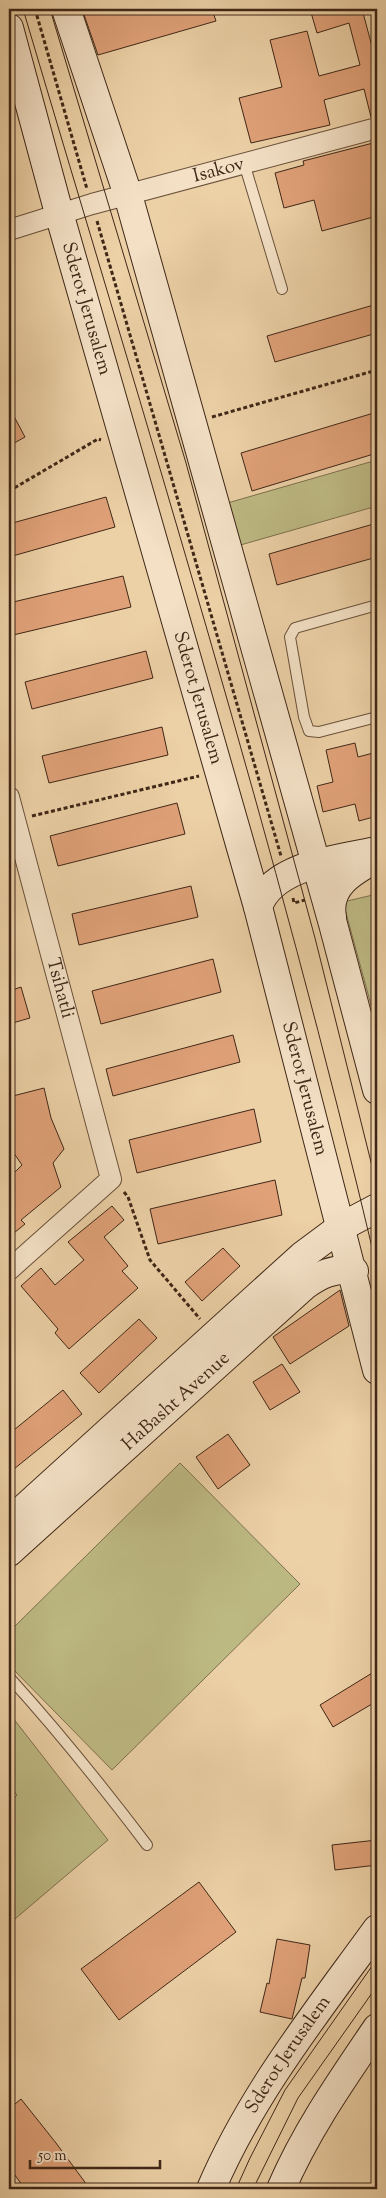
<svg xmlns="http://www.w3.org/2000/svg" width="386" height="2198" viewBox="0 0 386 2198" font-family="'Sorts Mill Goudy',serif">
	<rect width="100%" height="100%" fill="#ecd0a6"/>
	<filter id="stains"><feTurbulence type="fractalNoise" baseFrequency=".004" numOctaves="4"/><feColorMatrix values="0 0 0 0 .2 0 0 0 0 .09 0 0 0 0 .02 0 0 0 .5 -.17"/></filter>
	<radialGradient id="worn" r=".72"><stop offset=".6" stop-color="#630" stop-opacity="0"/><stop offset="1" stop-color="#630" stop-opacity=".3"/></radialGradient>
	<path fill="#bdb983" stroke="#7e704d" d="M377,460V506L237,546L224,504Z
		M377,894V1027L343,902Z
		M180,1463L300,1584L112,1770L9,1665V1632Z
		M9,1713L108,1840L9,1924V1804L17,1795L9,1785Z"/>
	<path fill="#e0a178" stroke="#3f2717" d="M82,9H212L216,21L98,55Z
		M310,9H362L377,65V116L371,117L364,89L324,100L330,125L251,143L239,98L282,87L270,40L307,31L319,76L360,65L349,23L317,33Z
		M377,142V216L322,231L314,200L284,208L275,173L304,165L303,161Z
		M377,304V333L275,362L267,336Z
		M9,407L25,437L9,446Z
		M377,412V453L252,491L241,453Z
		M106,497L115,527L9,557V524Z
		M377,523V557L277,585L269,554Z
		M123,576L131,607L9,636V603Z
		M146,651L153,678L32,709L25,682Z
		M162,727L168,755L49,783L42,756Z
		M355,743L358,757L377,752V816L359,821L355,804L323,812L317,786L333,782L326,750Z
		M177,803L185,834L58,866L50,836Z
		M191,886L198,917L79,945L72,914Z
		M213,959L221,992L101,1024L92,991Z
		M21,987L30,1018L9,1024V991Z
		M233,1035L240,1062L113,1096L106,1069Z
		M44,1088L51,1118L64,1149L53,1163L61,1187L21,1220L25,1224L9,1237V1178L22,1165L9,1146V1097Z
		M254,1109L261,1142L137,1173L129,1140Z
		M275,1180L282,1215L158,1244L150,1209Z
		M112,1206L124,1220L104,1237L128,1266L122,1271L138,1288L69,1349L55,1333L58,1329L21,1286L41,1268L55,1285L84,1260L68,1242Z
		M223,1248L240,1266L202,1301L185,1282Z
		M340,1290L349,1326L290,1364L273,1337Z
		M139,1319L157,1338L99,1393L80,1373Z
		M282,1364L300,1392L270,1410L253,1382Z
		M63,1390L82,1414L9,1473V1434Z
		M228,1434L250,1465L218,1489L196,1457Z
		M377,1670V1701L333,1727L320,1705Z
		M377,1840V1865L335,1870L332,1845Z
		M199,1882L236,1932L119,2020L81,1969Z
		M277,1939L310,1945L305,1978H302L292,2019L260,2012L267,1983L269,1984Z
		M21,2099L56,2143L90,2189H25L9,2167V2109Z"/>
	<g fill="none" stroke-linecap="round" stroke-linejoin="round">
		<g stroke="#6a513b" stroke-width="12">
			<path id="lane" d="M244,163L282,289
				M377,605L295,628L290,637L304,717L309,731L319,732L377,717
				M9,1677C58,1731 103,1787 147,1845"/>
		</g>
		<g stroke="#6a513b" stroke-width="22">
			<g id="street">
				<path id="s1" d="M9,230L92,204L377,128"/>
				<path id="s2" d="M9,797L111,1179L9,1270"/>
			</g>
		</g>
		<g stroke="#3f2717" stroke-width="30">
			<g id="secondary">
				<path d="M66,9L128,195L333,924L377,1090"/>
				<path id="s3" d="M9,28L59,213L258,907L377,1370"/>
				<path d="M258,907C272,865 339,859 377,851"/>
				<path d="M332,917C326,886 353,871 377,858"/>
				<path d="M9,1522L302,1256L341,1227L377,1208"/>
				<path id="s4" d="M9,1552L304,1286C319,1275 335,1267 354,1271"/>
				<path id="s5" d="M211,2189C252,2093 317,2012 377,1929"/>
				<path d="M281,2189C306,2131 341,2081 377,2028"/>
			</g>
		</g>
		<path stroke="#3f2717" stroke-width="3" stroke-dasharray="4 2.5" stroke-linecap="butt" d="M35,9L87,189
			M97,221L281,856
			M212,417L377,370
			M9,491L98,439L101,440
			M32,816L199,776
			M293,898L294,903L305,900
			M124,1192L128,1197L150,1260L200,1319"/>
		<use href="#lane" stroke="#f3e0c5" stroke-width="10"/>
		<use href="#street" stroke="#f3e0c5" stroke-width="20"/>
		<use href="#secondary" stroke="#f3e0c5" stroke-width="28"/>
		<path stroke="#3f2717" stroke-width="1" d="M23,9C147,427 277,844 377,1268
			M50,9L186,463L315,938L377,1186
			M236,2189L250,2158L285,2090L377,1959
			M253,2189L298,2098L377,1986"/>
	</g>
	<g text-anchor="middle" dominant-baseline="central" stroke-width="4" stroke-linejoin="round" paint-order="stroke">
		<g font-size="19" fill="#3f2717" stroke="#f3e0c5">
			<text stroke="none"><textPath href="#s1" startOffset="218">Isakov</textPath></text>
			<text stroke="none"><textPath href="#s3" startOffset="291">Sderot Jerusalem</textPath></text>
			<text stroke="none"><textPath href="#s3" startOffset="696">Sderot Jerusalem</textPath></text>
			<text stroke="none"><textPath href="#s2" startOffset="198">Tsihatli</textPath></text>
			<text stroke="none"><textPath href="#s3" startOffset="1101">Sderot Jerusalem</textPath></text>
			<text stroke="none"><textPath href="#s4" startOffset="225">HaBasht Avenue</textPath></text>
			<text stroke="none"><textPath href="#s5" startOffset="155">Sderot Jerusalem</textPath></text>
		</g>
	</g>
	<rect width="386" height="2198" fill="none" stroke="#ecd0a6" stroke-width="30"/>
	<rect x="10" y="10" width="366" height="2178" fill="none" stroke="#3f2717" stroke-width="2.5"/>
	<rect x="15" y="15" width="356" height="2168" fill="none" stroke="#3f2717"/>
	<path d="M30 2160v8h130v-8" fill="none" stroke="#3f2717" stroke-width="2.5"/>
	<text x="38" y="2160" font-size="15" fill="#3f2717" stroke="#f3e0c5" stroke-width="4" paint-order="stroke">50 m</text>
	<rect width="100%" height="100%" filter="url(#stains)"/>
	<rect width="100%" height="100%" fill="url(#worn)"/>
</svg>
